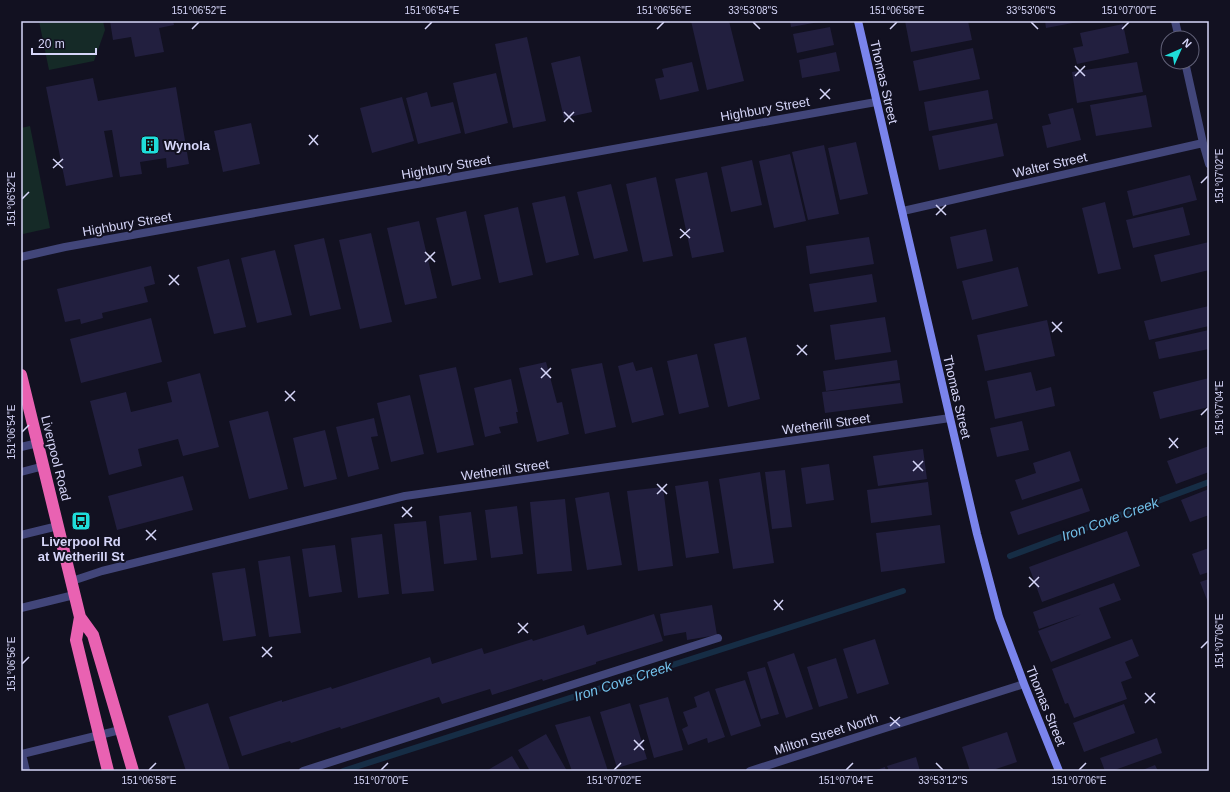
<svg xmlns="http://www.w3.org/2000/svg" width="1230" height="792" viewBox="0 0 1230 792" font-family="Arial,sans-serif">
	<rect width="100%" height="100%" fill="#121121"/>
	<path fill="#152a27" d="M39,21H103L105,30L94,61L49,70Z
		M30,126L50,228L23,234L21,226V128Z"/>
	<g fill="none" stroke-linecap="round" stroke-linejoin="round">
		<path stroke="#162d45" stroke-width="6" d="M1010,556L1209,482
			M343,771L903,591"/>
	</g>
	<path fill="#221f3f" d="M110,21H173L174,25L159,28L164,52L135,57L131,37L113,40Z
		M691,21H729L744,81L707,90Z
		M790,21H819V22L791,27Z
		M905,21H968L972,40L911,52Z
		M1045,21H1078V22L1046,28Z
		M1123,24L1129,53L1077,64L1073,48L1083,46L1080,33Z
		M830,27L834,45L797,53L793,34Z
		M527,37L546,121L513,128L495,44Z
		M973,48L980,79L919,91L913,61Z
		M836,52L840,71L802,78L799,60Z
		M580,56L592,112L564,118L551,63Z
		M692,62L699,91L660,100L655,79L664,77L662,69Z
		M1137,62L1143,92L1077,103L1072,72Z
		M496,73L508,123L465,134L453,83Z
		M93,78L98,101L176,87L189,164L167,168L166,158L140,162L142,174L120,177L112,130L104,131L113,177L66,186L46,87Z
		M988,90L993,119L929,131L924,102Z
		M427,92L431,107L453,102L461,133L418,144L406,98Z
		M1146,95L1152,127L1096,136L1090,105Z
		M402,97L414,141L372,153L360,108Z
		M1073,108L1081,140L1047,148L1042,126L1051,124L1048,114Z
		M251,123L260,164L223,172L214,131Z
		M997,123L1004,156L939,170L932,136Z
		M856,142L868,194L840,200L828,148Z
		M824,145L839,214L808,220L792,152Z
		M790,154L806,221L774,228L759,161Z
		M752,160L762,205L731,212L721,167Z
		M707,172L724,252L692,258L675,179Z
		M1190,175L1197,200L1133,216L1127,191Z
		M656,177L673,256L643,262L626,184Z
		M611,184L628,251L594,259L577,192Z
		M565,196L579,255L546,263L532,203Z
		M1105,202L1121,269L1098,274L1082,208Z
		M518,207L533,275L499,283L484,215Z
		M1183,207L1190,235L1133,248L1126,220Z
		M466,211L481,279L452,286L436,218Z
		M419,221L437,298L405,305L387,228Z
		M986,229L993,261L957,269L950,237Z
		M371,233L392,322L360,329L339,240Z
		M869,237L874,264L810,274L806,246Z
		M324,238L341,309L310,316L294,245Z
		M1209,242V270L1161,282L1154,255Z
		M275,250L292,315L257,323L241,258Z
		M229,259L246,327L214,334L197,267Z
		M151,266L155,284L144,287L148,302L102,313L103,318L81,324L80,319L65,322L57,289Z
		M1018,267L1028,306L972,320L962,281Z
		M872,274L877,302L814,312L809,284Z
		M1209,306V326L1149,340L1144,321Z
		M885,317L891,352L835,360L830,325Z
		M151,318L162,362L81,383L70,339Z
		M1047,320L1055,356L985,371L977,335Z
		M1209,330V349L1159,359L1155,342Z
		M746,337L760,399L728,407L714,344Z
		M697,354L709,407L679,414L667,361Z
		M897,360L900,380L826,391L823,371Z
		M546,362L557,403L562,402L569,434L537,442L519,368Z
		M633,362L636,371L652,367L664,415L632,423L618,366Z
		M602,363L616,427L585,434L571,369Z
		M456,367L474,445L437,453L419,375Z
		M1031,372L1036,391L1051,387L1055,406L995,419L987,381Z
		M200,373L219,447L183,456L178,439L138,449L142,466L109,475L90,401L126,392L131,412L172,402L167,382Z
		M1209,378V407L1160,419L1153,392Z
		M511,379L518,412H516L518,423L499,427L501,433L485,437L474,388Z
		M900,383L903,403L825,413L822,392Z
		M410,395L424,454L391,462L377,403Z
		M268,411L288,489L249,499L229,421Z
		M374,418L378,436L371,437L379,469L348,477L336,427Z
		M1022,421L1029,450L997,457L990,428Z
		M325,430L337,479L304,487L293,438Z
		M1209,446V472L1176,484L1167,461Z
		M923,449L927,479L878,486L873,456Z
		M1070,451L1080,481L1022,500L1015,480L1036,473L1033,463Z
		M829,464L834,500L806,504L801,468Z
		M785,470L792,527L772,529L765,472Z
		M760,472L774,563L733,569L719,479Z
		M183,476L193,510L117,530L108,496Z
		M708,481L719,553L686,558L675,486Z
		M928,482L932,515L871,523L867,490Z
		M663,487L673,566L638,571L627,491Z
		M1082,488L1090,511L1018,535L1010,512Z
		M1209,489V515L1190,522L1181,500Z
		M609,492L622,565L587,570L575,498Z
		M565,499L572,571L537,574L530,502Z
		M517,506L523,554L491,558L485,510Z
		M471,512L477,560L444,564L439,516Z
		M426,521L434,591L402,594L394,524Z
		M940,525L945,563L881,572L876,533Z
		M1127,531L1140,566L1042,602L1029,567Z
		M382,534L389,594L358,598L351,538Z
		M335,545L342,592L309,597L302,549Z
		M1209,548V572L1200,575L1192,554Z
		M290,556L301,633L269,637L258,561Z
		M245,568L256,636L223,641L212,573Z
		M1209,579V605L1200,582Z
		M1114,583L1121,600L1099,608L1111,638L1051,662L1038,631L1082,614L1039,629L1033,612Z
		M712,605L717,635L687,640L686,632L664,636L660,614Z
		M654,614L663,641L596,662V664L543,681L542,679L492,695L490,689L442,704L439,697L341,729L340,727L291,743L290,741L242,756L229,717L282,700V702L331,687L332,689L430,657L432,664L482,648L484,654L532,639L533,641L584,625L587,635Z
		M875,639L889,684L857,694L843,649Z
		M1132,639L1139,656L1125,662L1132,678L1121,682L1127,699L1074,718L1068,703L1065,704L1052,669Z
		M794,653L813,709L786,718L767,662Z
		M836,658L848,698L819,707L807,667Z
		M765,667L779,714L761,719L747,672Z
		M745,680L761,726L731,736L715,689Z
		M709,691L725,737L708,743L707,738L688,745L682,729L688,726L683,712L697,707L694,697Z
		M668,697L683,750L654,758L639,705Z
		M208,703L230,771H186L168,716Z
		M630,703L647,759L617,768L600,712Z
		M1124,704L1135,733L1084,752L1073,723Z
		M590,716L608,771H572L555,725Z
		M1007,732L1017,762L990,771H970L962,747Z
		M546,734L567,771H530L518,750Z
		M1157,738L1162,753L1112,771H1105L1100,758Z
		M512,756L521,771H486Z
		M916,757L920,771H889L887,766Z
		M1155,765L1158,771H1140Z
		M885,767L886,771H874Z"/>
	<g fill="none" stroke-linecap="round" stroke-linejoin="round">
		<path stroke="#42467a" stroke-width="8" d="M21,447L38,443
			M21,472L44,466
			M21,535L58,526
			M26,771L22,754L120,730
			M303,771L718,638"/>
		<path stroke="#42467a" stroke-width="8" d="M1175,21L1179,38
			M1185,62L1203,143L1209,164
			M903,211L1203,143
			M21,257L65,247L876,102
			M72,581L102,571L405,496L950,418
			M21,608L74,595
			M750,771L1024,684"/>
		<path stroke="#7a84ec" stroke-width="8" d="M858,21L950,418L977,534L999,617L1024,684L1059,771"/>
		<path stroke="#e962b2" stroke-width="12" d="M21,375L80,617L93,635L133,771
			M80,617L76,640L108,771"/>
	</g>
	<path fill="none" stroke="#d6d6f9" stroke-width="1.5" d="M753,22L760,29M1031,22L1038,29M192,29L199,22M425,29L432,22M657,29L664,22M890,29L897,22M1122,29L1129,22M1075,66L1085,76M1075,76L1085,66M820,89L830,99M820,99L830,89M564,112L574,122M564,122L574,112M309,135L318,145M309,145L318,135M53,159L63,168M53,168L63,159M1201,183L1208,176M22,199L29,192M936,205L946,215M936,215L946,205M680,229L690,238M680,238L690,229M425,252L435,262M425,262L435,252M169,275L179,285M169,285L179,275M1052,322L1062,332M1052,332L1062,322M797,345L807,355M797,355L807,345M541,368L551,378M541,378L551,368M285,391L295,401M285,401L295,391M1201,415L1208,408M22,432L29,425M1169,438L1178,448M1169,448L1178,438M913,461L923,471M913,471L923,461M657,484L667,494M657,494L667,484M402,507L412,517M402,517L412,507M146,530L156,540M146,540L156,530M1029,577L1039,587M1029,587L1039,577M774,600L783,610M774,610L783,600M518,623L528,633M518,633L528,623M262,647L272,657M1201,648L1208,641M262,657L272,647M22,664L29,657M1145,693L1155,703M1145,703L1155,693M890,717L900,726M890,726L900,717M634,740L644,750M634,750L644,740M936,763L943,770M149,770L156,763M381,770L388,763M614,770L621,763M846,770L853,763M1079,770L1086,763"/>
	<defs>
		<g id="building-square" transform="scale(1)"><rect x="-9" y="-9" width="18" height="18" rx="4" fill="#1fddda" stroke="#121121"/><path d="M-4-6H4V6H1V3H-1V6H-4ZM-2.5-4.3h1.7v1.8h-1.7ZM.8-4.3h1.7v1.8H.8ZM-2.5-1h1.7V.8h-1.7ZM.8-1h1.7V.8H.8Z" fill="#111"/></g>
		<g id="bus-square" transform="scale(1)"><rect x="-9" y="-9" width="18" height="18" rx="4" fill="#1fddda" stroke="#121121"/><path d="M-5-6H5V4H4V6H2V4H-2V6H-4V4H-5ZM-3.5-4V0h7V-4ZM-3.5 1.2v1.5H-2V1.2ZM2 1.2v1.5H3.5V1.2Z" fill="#111"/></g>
	</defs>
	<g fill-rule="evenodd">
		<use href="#building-square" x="150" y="145"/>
		<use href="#bus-square" x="81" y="521"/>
	</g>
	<g text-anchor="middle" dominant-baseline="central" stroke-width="4" stroke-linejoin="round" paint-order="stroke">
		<g font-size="13" fill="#d6d6f9" stroke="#121121">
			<text transform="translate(884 82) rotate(77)">Thomas Street</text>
			<text transform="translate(765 109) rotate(-10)">Highbury Street</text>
			<text transform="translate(1050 165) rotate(-13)">Walter Street</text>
			<text transform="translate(446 167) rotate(-10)">Highbury Street</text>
			<text transform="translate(127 224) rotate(-10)">Highbury Street</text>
			<text transform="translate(957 397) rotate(77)">Thomas Street</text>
			<text transform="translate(826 424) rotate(-8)">Wetherill Street</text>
			<text transform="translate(56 458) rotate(76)">Liverpool Road</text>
			<text transform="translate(505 470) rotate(-8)">Wetherill Street</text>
			<text transform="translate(1046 706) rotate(68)">Thomas Street</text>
			<text transform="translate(826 734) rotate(-18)">Milton Street North</text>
		</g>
		<g font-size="13" font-weight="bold" fill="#d6d6f9" stroke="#121121" text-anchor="start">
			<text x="164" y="145">Wynola</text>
			<text x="81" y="541" text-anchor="middle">Liverpool Rd<tspan x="81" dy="15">at Wetherill St</tspan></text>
		</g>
		<g font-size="14" font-style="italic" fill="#72c1eb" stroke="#121121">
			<text transform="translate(1110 519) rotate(-20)">Iron Cove Creek</text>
			<text transform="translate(623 681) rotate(-18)">Iron Cove Creek</text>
		</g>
	</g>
	<rect width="1230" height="792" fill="none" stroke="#121121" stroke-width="44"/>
	<g transform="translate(1180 50) rotate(45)"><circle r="19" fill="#121121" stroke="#606077"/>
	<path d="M0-3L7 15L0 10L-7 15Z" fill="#1fddda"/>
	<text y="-6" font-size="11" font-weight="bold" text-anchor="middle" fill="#d6d6f9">N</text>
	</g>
	<path d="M32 48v6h64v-6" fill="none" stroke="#d6d6f9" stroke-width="2"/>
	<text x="38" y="48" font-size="12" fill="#d6d6f9" stroke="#121121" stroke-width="3" paint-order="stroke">20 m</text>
	<rect x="22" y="22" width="1186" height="748" fill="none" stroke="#d6d6f9" stroke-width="1.5"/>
	<g font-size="10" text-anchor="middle" fill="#d6d6f9">
		<text x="199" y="14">151°06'52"E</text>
		<text x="432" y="14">151°06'54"E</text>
		<text x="664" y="14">151°06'56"E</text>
		<text x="753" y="14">33°53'08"S</text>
		<text x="897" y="14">151°06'58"E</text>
		<text x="1031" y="14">33°53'06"S</text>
		<text x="1129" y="14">151°07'00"E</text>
		<text transform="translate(1219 176) rotate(-90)" y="4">151°07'02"E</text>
		<text transform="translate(11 199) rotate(-90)" y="4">151°06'52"E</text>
		<text transform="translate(1219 408) rotate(-90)" y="4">151°07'04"E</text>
		<text transform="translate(11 432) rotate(-90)" y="4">151°06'54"E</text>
		<text transform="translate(1219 641) rotate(-90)" y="4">151°07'06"E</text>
		<text transform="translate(11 664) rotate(-90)" y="4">151°06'56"E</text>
		<text x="149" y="784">151°06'58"E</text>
		<text x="381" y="784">151°07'00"E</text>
		<text x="614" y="784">151°07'02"E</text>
		<text x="846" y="784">151°07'04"E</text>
		<text x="943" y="784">33°53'12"S</text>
		<text x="1079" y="784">151°07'06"E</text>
	</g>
</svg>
